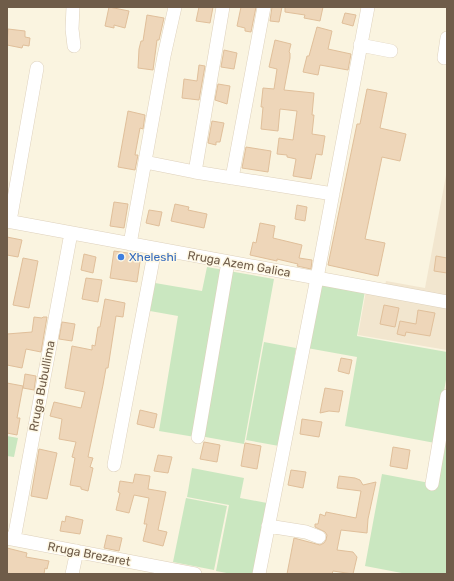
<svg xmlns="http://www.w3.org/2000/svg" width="454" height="581" viewBox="0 0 454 581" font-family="Rubik,sans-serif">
	<rect width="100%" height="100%" fill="#faf4e0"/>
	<path fill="#f2e6cf" d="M447,170V350L358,335L366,291L384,294L386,281L425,288Z"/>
	<path fill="#cae7c0" d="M207,267L224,270L195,437L159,431L178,316L150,311L155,283L202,291Z
		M229,271L274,279L244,444L200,436Z
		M319,283L365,291L357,336L447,352V374L435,443L345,426L357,357L307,348Z
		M264,342L296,348L279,446L246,440Z
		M447,419V574H407L365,566L382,474L435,484Z
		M7,436L18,438L14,457L7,456Z
		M192,468L244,478L240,498L267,503L253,574H232L216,571L229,505L187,497Z
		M186,498L227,506L214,570L173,562Z"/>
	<path fill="#eed6b9" stroke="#e0bf9a" d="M109,7L129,11L125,28L114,25V28L105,26Z
		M199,7H213L210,23L196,21Z
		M241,7H256L251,32L245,31V28L237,26Z
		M272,7H282L279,22L270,21Z
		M285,7H323L320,21L304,18L305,15L285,12Z
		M345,13L356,15L353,26L342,23Z
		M147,15L164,18L159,40H157L153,70L138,68L139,49L141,41H143Z
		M317,27L332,31L328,49L351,54L348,70L320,65L318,75L303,72L307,56H309Z
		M8,29L25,31V37L30,38L29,46L23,45L22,48L7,45Z
		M275,40L291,44L289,52L290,53V58L284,90L314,93L312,115H314L312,134L325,136L322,155L316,154L311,179L293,176L296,159L287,157V155L277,154L279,138L293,140L297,111L280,109L278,131L261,129L263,107H261L263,88L274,89L277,69L269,67Z
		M224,50L237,53L234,69L221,67Z
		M199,65L205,66L199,100L182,98L184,79L197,81Z
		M218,84L230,86L227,104L215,100Z
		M367,89L387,93L380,128L406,134L400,161L382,157L365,239L385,243L378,276L328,265L357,124H360Z
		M128,111L145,115L143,129L140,128L135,155H138L135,170L118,167Z
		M212,121L224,123L220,142H216V145L208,143Z
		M246,147L271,151L268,172L242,168Z
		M114,202L128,204L124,228L110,226Z
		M175,204L189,207L188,210L207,214L204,228L171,221Z
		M297,205L307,207L305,221L295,219Z
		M149,210L162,212L159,226L146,223Z
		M260,223L275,226L273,238L302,245L299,258L312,260L311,269L297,266L298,264L277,259V261L250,255L253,242L256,243Z
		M7,237L22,240L18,257L7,255Z
		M114,251L141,255L137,282L110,278Z
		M84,254L96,257L93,273L81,270Z
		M436,256L447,258V273L434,271Z
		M23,258L38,261L29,308L13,305Z
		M86,278L102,280L98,302L82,299Z
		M105,299L125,303L123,317L116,316L108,368H106L103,385L88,457L93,458L90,467L93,468L88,491L81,489V487L70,485L75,458L72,457L76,442L59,439L62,419L50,416L54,402L81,408L85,392L65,388L72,346L92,350V345L95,346L98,327H100Z
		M384,305L399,308L395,327L380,324Z
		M418,310L435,313L430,336L406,332L405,336L397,334L400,321L416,324Z
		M34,317L42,318L43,317H47L41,352L26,349L22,368L7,365V334L32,332Z
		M62,322L75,324L72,341L59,339Z
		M341,358L352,360L349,374L338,371Z
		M25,374L36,376L34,390L23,388Z
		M7,383L23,386L17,418H20L17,435L7,433Z
		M325,388L343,391L339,412L329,411L320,413Z
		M140,410L157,414L154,428L137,424Z
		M302,419L322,422L319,437L300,434Z
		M204,442L220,445L217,462L200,459Z
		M245,443L261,446L257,469L241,466Z
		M393,447L410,450L407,469L390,466Z
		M39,449L57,453L47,499L31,496Z
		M158,455L172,457L168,473L154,471Z
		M291,470L306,472L303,488L288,485Z
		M135,474L150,476L148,489L166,492L158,530L167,532L163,546L143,541L147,524H144L149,498L134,495L129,513L116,510L120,493L118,492L120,481L133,483Z
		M339,476L355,478L360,480L363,485L376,482L368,519L367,533L341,530L337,550L353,552L357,557L353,574L333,571L332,574H287L294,538L320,545L324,543L326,540L327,535L325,532L315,527V524H318L320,514L325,516L326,512L356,518L361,491L337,488Z
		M66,516L83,520L80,534L60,531L62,521L65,522Z
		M107,535L122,538L119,551L104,548Z
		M7,548L27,553L26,557L49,561L47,569L45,568L44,574H7Z"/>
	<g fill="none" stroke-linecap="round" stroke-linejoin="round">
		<g stroke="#ded1bc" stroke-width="14">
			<path id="minor" d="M73,7L72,29L74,46
				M360,45L391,51
				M444,58L447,38
				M145,162L195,172L333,194
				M195,172L223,7
				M232,178L264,7
				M7,221L447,302
				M10,221L37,68
				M130,244L164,56L175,7
				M198,437L228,262
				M114,465L155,249
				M432,484L447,396
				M268,526L306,532L319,537
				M7,538L195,574
				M14,539L71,233
				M72,574L77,551
				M259,574L317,278L368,7"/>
		</g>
		<use href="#minor" stroke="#fff" stroke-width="13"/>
	</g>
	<circle fill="#3f7fe0" stroke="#fef8e5" stroke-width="1.5" cx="121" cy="257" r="4"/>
	<g text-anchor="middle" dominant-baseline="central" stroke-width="3" stroke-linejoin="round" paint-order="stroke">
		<g font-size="12" fill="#366cbe" stroke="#fef8e5" text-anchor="start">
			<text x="129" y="257">Xheleshi</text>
		</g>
		<g font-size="12" fill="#6f5c49" stroke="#fef8e5">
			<text transform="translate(239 264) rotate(10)">Rruga Azem Galica</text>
			<text transform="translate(42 386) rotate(-79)">Rruga Bubullima</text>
			<text transform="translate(89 554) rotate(11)">Rruga Brezaret</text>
		</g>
	</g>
	<rect width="454" height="581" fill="none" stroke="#6f5c49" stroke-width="16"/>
</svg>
